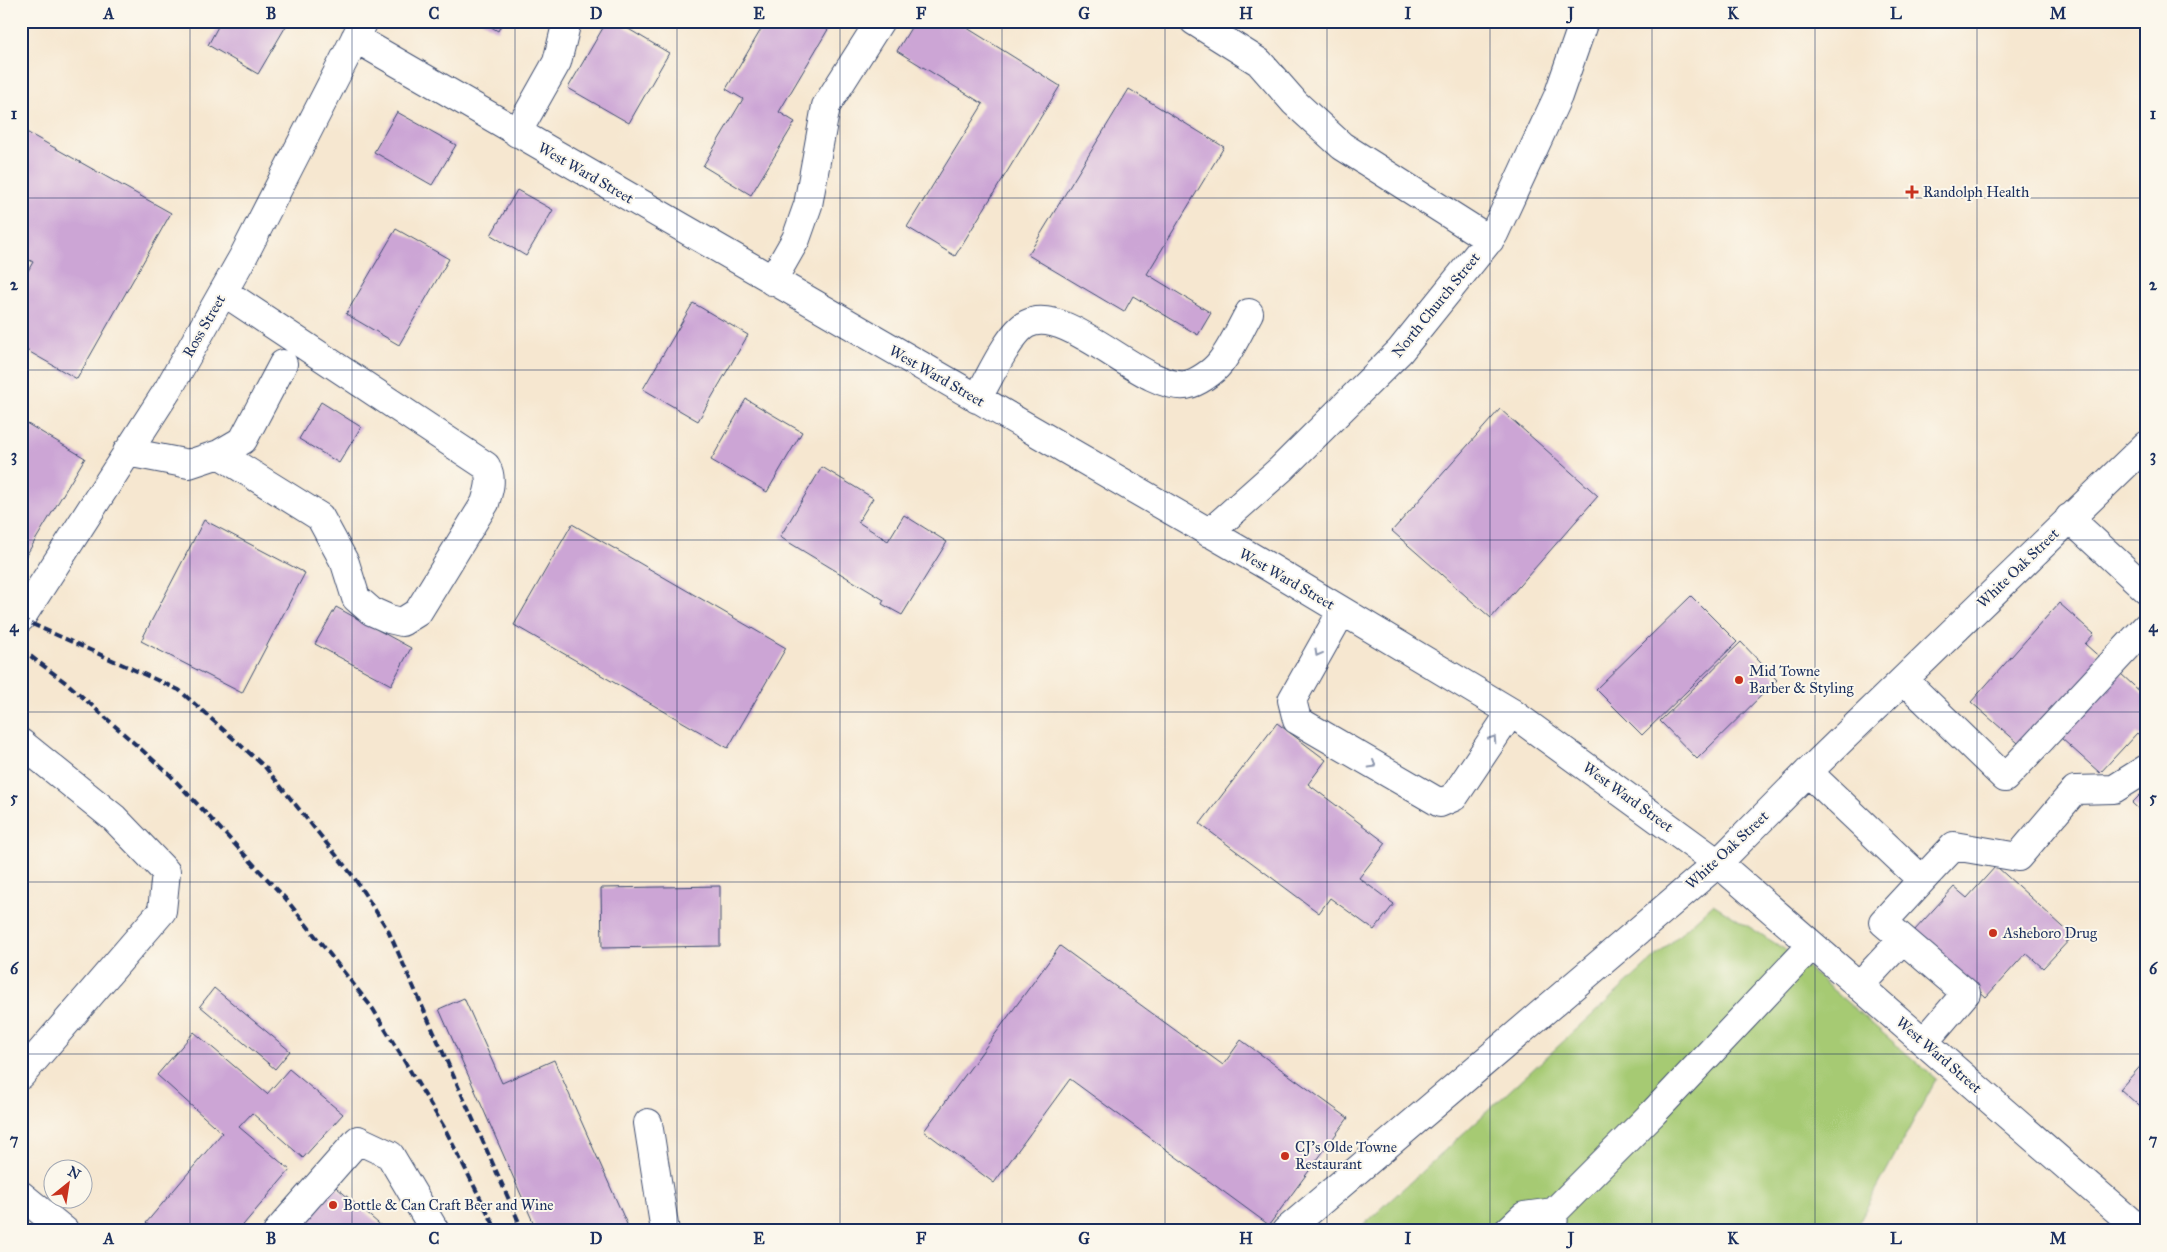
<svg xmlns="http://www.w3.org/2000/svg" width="2167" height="1252" viewBox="0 0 2167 1252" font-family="'IM FELL Great Primer',serif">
	<rect width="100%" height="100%" fill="#fbf7ec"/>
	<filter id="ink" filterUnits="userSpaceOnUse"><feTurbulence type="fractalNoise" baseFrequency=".02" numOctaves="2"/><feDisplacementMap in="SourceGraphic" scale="10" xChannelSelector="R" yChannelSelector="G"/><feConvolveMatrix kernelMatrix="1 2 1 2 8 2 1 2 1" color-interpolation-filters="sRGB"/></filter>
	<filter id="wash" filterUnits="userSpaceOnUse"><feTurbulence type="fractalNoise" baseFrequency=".0096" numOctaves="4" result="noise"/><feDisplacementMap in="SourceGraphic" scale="20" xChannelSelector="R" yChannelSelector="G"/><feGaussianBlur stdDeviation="1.12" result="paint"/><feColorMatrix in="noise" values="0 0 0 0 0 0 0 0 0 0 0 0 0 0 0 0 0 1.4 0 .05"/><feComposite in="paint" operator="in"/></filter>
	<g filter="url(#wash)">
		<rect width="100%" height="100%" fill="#f6e7d0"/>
		<path fill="#a6ca73" stroke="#607c68" d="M1713,904L1789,952L1936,1079L1854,1231H1357Z"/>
		<g id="blocks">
			<path fill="#cca5d5" d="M221,21H289L258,74L208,45Z
				M481,21H503L498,31Z
				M607,21H615L669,53L629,123L568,88Z
				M766,21H833L779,112L795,122L751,195L703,166L743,99L726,89Z
				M915,21H956L1060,86L955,256L907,227L983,104L897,51Z
				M1129,89L1224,147L1147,274L1211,313L1198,335L1133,296L1124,312L1028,255Z
				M397,112L456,145L432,185L374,152Z
				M21,129L171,213L77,379L21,347V283L33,262L21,255Z
				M517,190L553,210L526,256L491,235Z
				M396,229L449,259L399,345L346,314Z
				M693,303L748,335L698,421L643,389Z
				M746,399L802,432L767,492L711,460Z
				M321,402L361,427L339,463L299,439Z
				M1500,409L1598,496L1491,618L1392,531Z
				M21,420L85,458L21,564Z
				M822,467L873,498L858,522L888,541L904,515L947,542L902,615L882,604L884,600L780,537Z
				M204,520L305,573L242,693L141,641Z
				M572,524L786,648L728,748L514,625Z
				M1691,596L1737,642L1642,735L1596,689Z
				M2059,603L2094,634L2085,644L2104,661L2025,749L1971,702Z
				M336,607L411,648L391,685L315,644Z
				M1741,642L1777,680L1697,759L1660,721Z
				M2120,673L2146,697V741L2137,733L2100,773L2061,738Z
				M1277,723L1326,760L1308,784L1386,843L1359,878L1394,904L1374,930L1330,898L1319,913L1200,824Z
				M2146,789V816L2132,803Z
				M1996,866L2073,936L2043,968L2026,953L1986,997L1914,931L1954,887L1967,898Z
				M720,886V946L602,948L601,888Z
				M1060,946L1223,1065L1241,1040L1348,1118L1269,1225L1070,1079L994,1183L924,1131Z
				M214,988L290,1051L275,1069L200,1006Z
				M464,998L502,1083L554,1060L630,1231H537L439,1009Z
				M194,1032L267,1094L289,1069L343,1114L303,1158L252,1113L239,1127L290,1170L238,1231H156L146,1223L222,1133L157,1075Z
				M2146,1060V1112L2120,1089Z
				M330,1182L385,1229L383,1231H286Z"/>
		</g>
	</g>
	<g filter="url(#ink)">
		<use href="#blocks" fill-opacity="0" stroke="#3c4b6f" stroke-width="1"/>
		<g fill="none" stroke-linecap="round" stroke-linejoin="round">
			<g stroke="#3c4b6f" stroke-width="30">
				<path id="minor" d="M1194,21L1259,62L1295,103L1342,146L1490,240
					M355,38L1269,567L1511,712L1718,863L2141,1231
					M517,133L557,62L567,21
					M772,281L796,239L808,205L826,106L880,21
					M977,399C988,381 1009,333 1027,324C1067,303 1144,391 1186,385C1197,383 1213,372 1220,363C1232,348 1240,329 1249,313
					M127,452L189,464L219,454L243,440L283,364
					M219,454L320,517L345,563L356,598L371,611L389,619L402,622L418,612L485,503C489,490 493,479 486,466L224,292
					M2069,518L2146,589
					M1209,533L1281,469L1400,351L1494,234L1558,96L1584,21
					M1342,611L1292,700L1297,720L1440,803L1454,797L1511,712
					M21,618L169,388L244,255L364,21
					M1904,680L2005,778L2146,627
					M21,743L114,818L166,872L162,911L21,1075
					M1808,772L1922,880L1954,846L2018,857L2075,790L2114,789L2146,769
					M1922,880L1883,922L1966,993L1924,1042
					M1859,986L1903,939
					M648,1123L665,1231
					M278,1231L358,1140L390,1155L435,1231
					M1286,1231L1718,863L1808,772L2146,445
					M1508,1231L1524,1216L1554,1212
					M1553,1231L1554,1212L1654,1112L1812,945"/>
			</g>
			<g stroke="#3c4b6f" stroke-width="30">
				<path id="major" d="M21,1195L65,1231"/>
			</g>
			<use href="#minor" stroke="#fff" stroke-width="28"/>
			<use href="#major" stroke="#fff" stroke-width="28"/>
			<path stroke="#1b2f5e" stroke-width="4" stroke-dasharray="8 4" stroke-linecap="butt" d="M21,619L179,690L265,767L353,876L388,930L523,1231
				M21,649L69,685L170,775L286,899L373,1009L444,1127L497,1231"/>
		</g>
		<defs><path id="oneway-chevron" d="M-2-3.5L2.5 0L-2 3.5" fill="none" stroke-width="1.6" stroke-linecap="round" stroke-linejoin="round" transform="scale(1.25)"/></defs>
		<g stroke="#8d97ae">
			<use href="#oneway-chevron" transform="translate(1318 653) rotate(119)"/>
			<use href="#oneway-chevron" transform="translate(1493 739) rotate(-57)"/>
			<use href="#oneway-chevron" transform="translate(1373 765) rotate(30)"/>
		</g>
	</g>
	<path fill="none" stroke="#1b2f5e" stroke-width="1" stroke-opacity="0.55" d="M190,21V1231M352,21V1231M515,21V1231M677,21V1231M840,21V1231M1002,21V1231M1165,21V1231M1327,21V1231M1490,21V1231M1652,21V1231M1815,21V1231M1977,21V1231M21,198H2146M21,370H2146M21,540H2146M21,712H2146M21,882H2146M21,1054H2146"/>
	<g fill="#c8321e" stroke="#fbf7ec" stroke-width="2">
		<path d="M1909.5 184.5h5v5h5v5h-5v5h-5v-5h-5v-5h5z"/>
		<circle cx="1739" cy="680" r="5"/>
		<circle cx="1993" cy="933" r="5"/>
		<circle cx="1285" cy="1156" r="5"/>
		<circle cx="333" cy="1205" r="5"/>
	</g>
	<g text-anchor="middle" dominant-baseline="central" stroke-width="4" stroke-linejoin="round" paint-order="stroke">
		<g font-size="15" fill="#1b2f5e" stroke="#fbf7ec">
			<text transform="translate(586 173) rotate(30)">West Ward Street</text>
			<text transform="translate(1436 305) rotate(-51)">North Church Street</text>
			<text transform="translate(204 326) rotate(-60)">Ross Street</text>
			<text transform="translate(937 376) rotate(30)">West Ward Street</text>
			<text transform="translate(2018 568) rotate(-44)">White Oak Street</text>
			<text transform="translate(1287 579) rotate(30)">West Ward Street</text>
			<text transform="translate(1628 797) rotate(36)">West Ward Street</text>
			<text transform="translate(1727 850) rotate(-43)">White Oak Street</text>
			<text transform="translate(1939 1055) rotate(41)">West Ward Street</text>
		</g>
		<g font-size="15" fill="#1b2f5e" stroke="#fbf7ec" text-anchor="start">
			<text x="1923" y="192">Randolph Health</text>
			<text x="1749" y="671">Mid Towne<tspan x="1749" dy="17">Barber &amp; Styling</tspan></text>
			<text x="2003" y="933">Asheboro Drug</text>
			<text x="1295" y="1147">CJ's Olde Towne<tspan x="1295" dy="17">Restaurant</tspan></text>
			<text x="343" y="1205">Bottle &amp; Can Craft Beer and Wine</text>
		</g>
	</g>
	<rect width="2167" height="1252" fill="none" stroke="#fbf7ec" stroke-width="55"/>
	<g transform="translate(68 1184) rotate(30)"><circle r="24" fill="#fbf7ec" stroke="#a1a7b3"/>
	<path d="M0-4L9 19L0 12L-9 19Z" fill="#c8321e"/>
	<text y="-8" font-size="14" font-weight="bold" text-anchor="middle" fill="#1b2f5e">N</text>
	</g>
	<rect x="28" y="28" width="2112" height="1196" fill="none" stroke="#1b2f5e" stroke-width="2"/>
	<g font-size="16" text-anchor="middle" font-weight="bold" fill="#1b2f5e">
		<text x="109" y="19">A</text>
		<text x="271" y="19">B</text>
		<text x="434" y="19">C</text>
		<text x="596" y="19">D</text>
		<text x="759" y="19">E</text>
		<text x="921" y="19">F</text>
		<text x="1084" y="19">G</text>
		<text x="1246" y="19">H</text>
		<text x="1408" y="19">I</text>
		<text x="1571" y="19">J</text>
		<text x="1733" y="19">K</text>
		<text x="1896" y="19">L</text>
		<text x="2058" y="19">M</text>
		<text x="14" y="119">1</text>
		<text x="2153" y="119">1</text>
		<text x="14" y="290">2</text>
		<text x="2153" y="290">2</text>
		<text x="14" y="461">3</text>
		<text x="2153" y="461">3</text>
		<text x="14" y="632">4</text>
		<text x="2153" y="632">4</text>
		<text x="14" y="803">5</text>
		<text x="2153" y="803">5</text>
		<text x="14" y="974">6</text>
		<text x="2153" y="974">6</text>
		<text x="14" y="1145">7</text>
		<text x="2153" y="1145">7</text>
		<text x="109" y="1244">A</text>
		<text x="271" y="1244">B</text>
		<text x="434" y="1244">C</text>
		<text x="596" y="1244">D</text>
		<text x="759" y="1244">E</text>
		<text x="921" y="1244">F</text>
		<text x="1084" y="1244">G</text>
		<text x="1246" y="1244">H</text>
		<text x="1408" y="1244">I</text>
		<text x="1571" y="1244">J</text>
		<text x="1733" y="1244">K</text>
		<text x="1896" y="1244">L</text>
		<text x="2058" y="1244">M</text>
	</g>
</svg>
